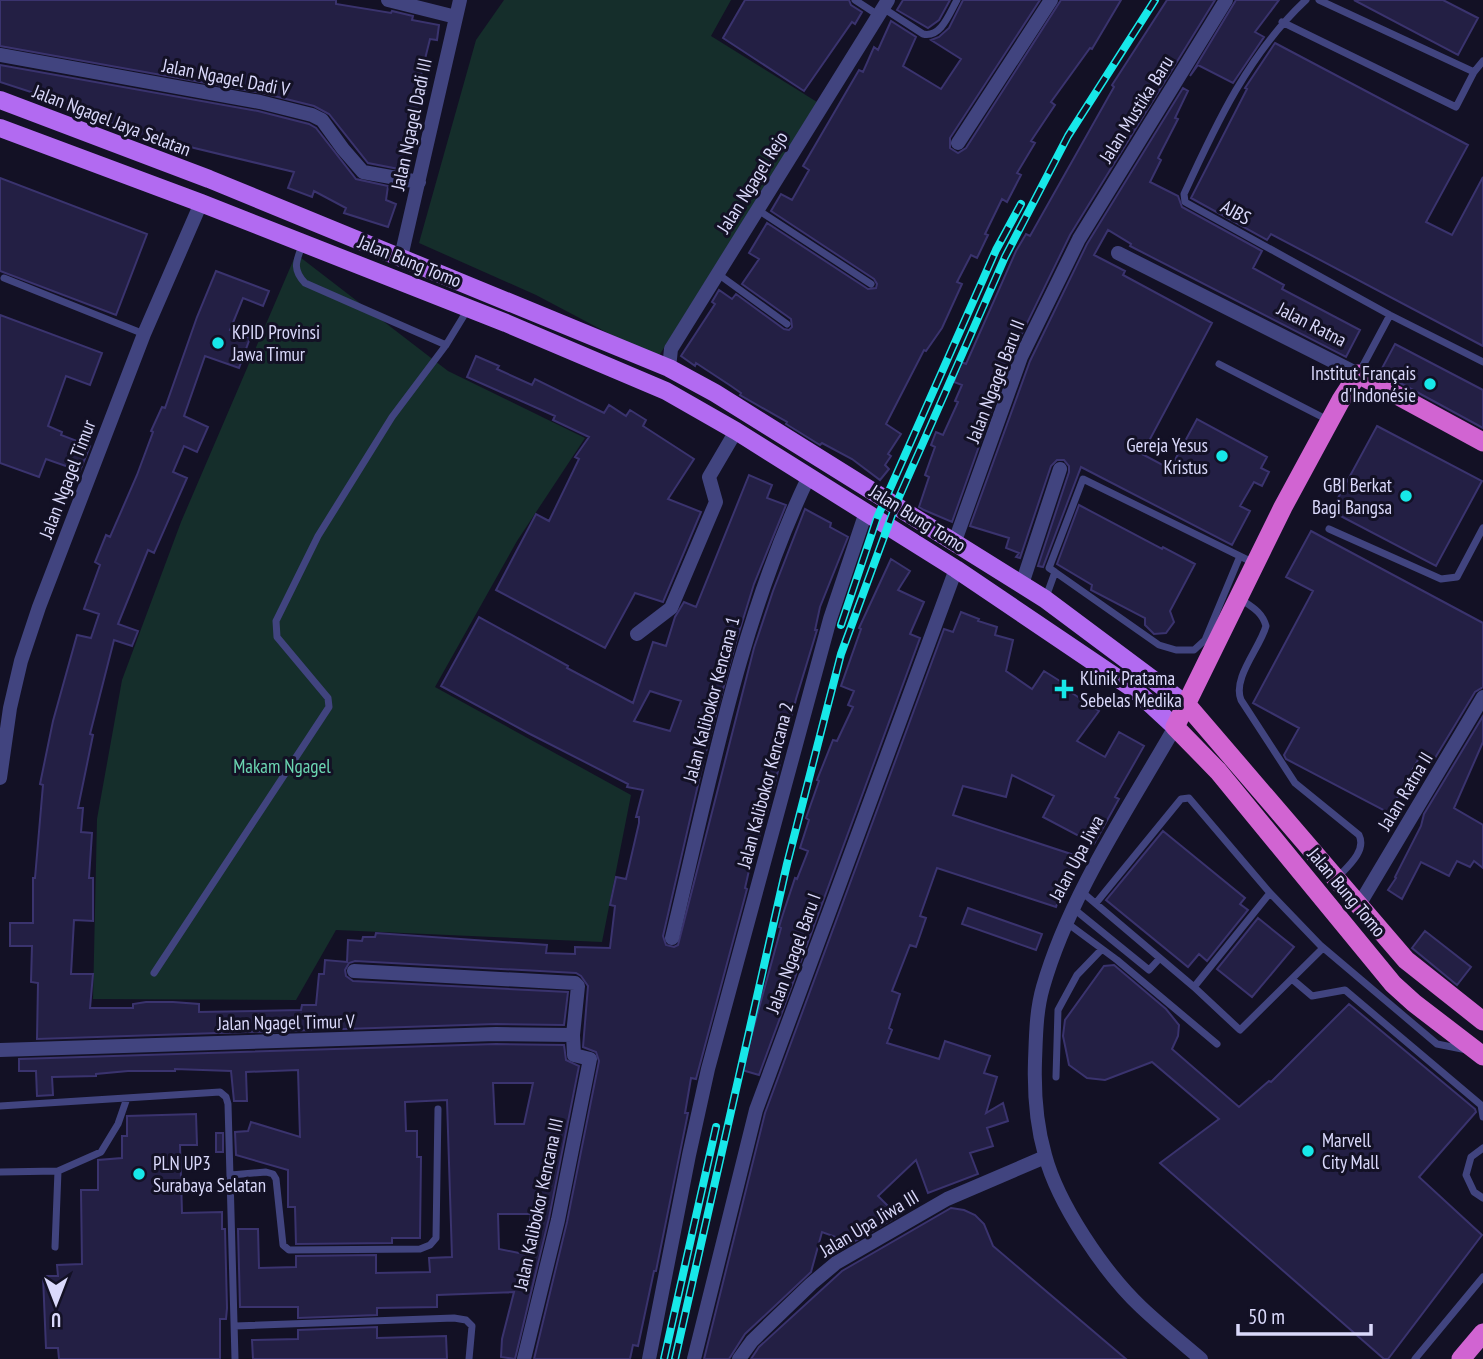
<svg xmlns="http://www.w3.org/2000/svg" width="1483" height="1359" viewBox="0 0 1483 1359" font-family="'PT Sans Narrow',sans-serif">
	<rect width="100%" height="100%" fill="#131125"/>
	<path fill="#152e2b" d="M504,0H731L711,36L817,102L657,359L536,295L419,243L476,40Z
		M296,254L448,371L585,438L517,541L435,687L631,795L602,942L336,930L296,1000L93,999L97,819L122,680L181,522Z"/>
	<path fill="#231f44" stroke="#3a336e" stroke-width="2" fill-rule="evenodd" d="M0,0H336V4L391,13L392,11L413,16L412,20L439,25L437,40L430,39L422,71L416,98L423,100L414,135L410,134L404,170L368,163L329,114L314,106L262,93L0,46Z
		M745,0H849L851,5L862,12L855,24L852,22L804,91L723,38Z
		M903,0H950L939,20L928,28L897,10Z
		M963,0H1040L950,138V148L958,153L966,148L1061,0H1121L1092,49L1090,48L1051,102L1055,105L1031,141L1035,143L1017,173L1021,175L1007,202L1002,199L985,234L988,235L977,258L971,255L957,282L962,284L942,328L926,351L924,350L886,424L901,434L888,454L891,456L885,465L889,469L880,480L852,459L822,443L820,445L786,424L787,422L740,395L741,393L731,386L696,363L695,366L681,356L715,304L712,302L719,290L732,299L736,294L784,329L789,330L792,327L791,319L742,284L759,259L749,253L767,223L868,289L876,288L877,284L874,279L771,211L781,194L792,200L809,170L803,166L859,70L863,72L874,47L878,50L891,21L916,37L903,66L941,89L961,59L931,40L939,37L949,28Z
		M1167,0H1215L1070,235L1012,354L952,522L924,510L919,507L929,477L925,475L935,447L931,445L936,432L943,435L958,402L955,401L962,385L954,382L961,362L966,364L1016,251L1026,234L1030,236L1114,87L1112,85Z
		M1236,0H1279L1255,32L1264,37L1233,83L1198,65L1190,76Z
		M1354,0H1443L1478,18L1458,55Z
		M1275,43L1468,145L1426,222L1452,235L1483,177V346L1271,234L1267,240L1191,198L1247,89L1245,88Z
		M0,65L258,111L309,124L316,128L356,179L388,186L386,200L396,204L388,227L344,213L346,208L314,191L312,197L288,188L294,172L161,140L160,144L129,136L131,129L78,114L80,108L0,82Z
		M1183,88L1188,91L1175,118L1178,119L1158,158L1161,160L1150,182L1178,196L1182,207L1262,251L1253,268L1284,285L1282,289L1360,330L1346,357L1130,246L1131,244L1108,230L1094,255L1125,271L1123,275L1212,323L1142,454L1170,469L1197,419L1267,457L1261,468L1269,472L1262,486L1254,482L1240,506L1250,511L1232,545L1081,467L1043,567L1038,566L1069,472V466L1064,460H1057L1051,466L1020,558L1016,557L1019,553L1006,548L1009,538L970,526L1030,361L1087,244Z
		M0,178L147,234L116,315L0,271Z
		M216,271L269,291L263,306L243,298L230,330L250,338L239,368L205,356L184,416L208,427L197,452L184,446L173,472L187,478L154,553L148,550L118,624L138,631L132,646L114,640L90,734L93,735L78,808H83L81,832L92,833L89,878H93V921L74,920L71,974H93L90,1008H133V1004L146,1002H173L199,1004V1012L301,1010L302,1005H316L319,974H324L325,960L347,962L348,940L362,941L363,937H375L376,933L547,945L546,953L575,954V947L610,948L615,906L610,905L616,877L626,879L639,823V817H636L643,790L627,787L628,784L530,734L441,686L479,617L568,666L567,668L633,703L653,642L666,646L675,617L684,602L696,607L749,475L772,485L767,498L786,505L754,584L736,642L704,759L663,936L666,945L674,947L678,945L754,648L773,591L805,509L831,523L830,527L848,537L820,607L815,630H817L796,699L774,787L767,805H769L750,866L745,888L747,889L696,1079L691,1078L685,1113H688L656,1271H654L638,1346L633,1345L630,1359H534L567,1222L599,1061L596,1052L583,1047L588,986L581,976L576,973L355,961L349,963L345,970L346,976L353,981L568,992L564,1025L496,1024L37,1039L38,983L31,982L32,946H10V923H33V878H35L43,785L40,784L53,721L77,635L91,638L99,614L84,609L100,565L95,562L106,535L110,537L137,475L153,432L151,431L162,407L165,408L197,317ZM650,691L681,701L670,731L634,721Z
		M0,315L102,353L90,385L66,376L48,426L62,432L61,435L90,446L80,471L46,459L39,477L0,463Z
		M1395,344L1483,390V428L1380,372Z
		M476,356L499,366L497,369L532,385L535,379L604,413L609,405L626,416L630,410L646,420L643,426L694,459L668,499L701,512L663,602L635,593L605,648L496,590L536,514L549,521L579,459L575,457L589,437L553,420L555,416L467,377Z
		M1377,426L1482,481L1436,566L1331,511Z
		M1079,505L1162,549L1163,547L1195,564L1170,611L1174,622L1166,633L1154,634L1145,625V618L1091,590L1092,585L1057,564Z
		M1311,531L1483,623V687L1475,692L1432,763L1420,756L1389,813L1286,759L1284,755L1299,728L1253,703L1313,591L1286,577Z
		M891,559L910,571L898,590L924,602L910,634L920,638L759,1075L742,1070L781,928L779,927L783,914L795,878L797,879L808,851L800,848L809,820L806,818L819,781L817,780L833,740L837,741L853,707L848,705L854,691L841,686L861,629L859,628Z
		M961,612L979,619L978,621L997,627L995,635L1013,640L1006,671L1032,689L1044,671L1071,688L1069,691L1099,711L1077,741L1105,757L1119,732L1144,746L1115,797L1119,799L1094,844L1043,817L1054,796L1012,775L1006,797L963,786L953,815L1074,855L1056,907L937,868L920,916L926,918L916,947L910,945L892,991L900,994L889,1028L892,1030L887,1043L939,1059L945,1041L990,1056L984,1073L997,1077L986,1113L1003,1103L1008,1121L987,1128L993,1146L970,1153L978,1174L928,1193L916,1160L878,1196L898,1216L852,1243L822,1232L811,1272L745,1334L729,1359H704L765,1113L944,629L953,632Z
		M1483,716V742L1454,808L1483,825V868L1474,861L1470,867L1457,861L1449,876L1421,862L1402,899L1388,890L1396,878L1395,877L1421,826L1424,814Z
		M1163,831L1245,898L1240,904L1248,910L1207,961L1199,954L1188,967L1106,900Z
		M968,908L1042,934L1036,950L962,924Z
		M1258,918L1294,947L1252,997L1217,969Z
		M1425,931L1471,967L1457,985L1412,948Z
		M1114,965L1166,1009L1179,1025L1178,1036L1172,1049L1239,1107L1269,1081L1271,1082L1349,1004L1475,1109L1476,1112L1419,1177L1482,1235L1388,1359H1384L1160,1163L1219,1119L1152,1062L1105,1080L1087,1078L1069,1065L1063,1036L1065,1020L1104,966Z
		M496,1044L564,1045L566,1060L579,1066L549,1218L515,1359L501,1357L502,1339L514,1292L437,1295V1307L377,1308V1315L298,1318V1307H240L238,1229H258L259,1268L296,1267V1256L376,1255V1273L430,1272L429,1258L452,1257L447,1100L405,1102L406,1131H417V1157H421L420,1238H392V1243L296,1244L295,1207H288V1170L236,1155L235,1132L248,1131L251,1122L300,1137L298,1070L246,1072L247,1101H234L231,1071L175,1069V1071H128L96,1074V1076L52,1077L53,1095L37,1096L36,1071H19V1059ZM493,1083H533L524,1124H495ZM498,1214H531L524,1254L499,1249Z
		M196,1114L197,1145H180L182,1213L222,1212V1229H225L227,1308L226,1319H220V1359H59L58,1348H46L43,1276H58L57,1265L82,1264L81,1190H98V1160L122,1158V1136H127V1116Z
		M216,1133H223V1152H216Z
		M951,1208L964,1210L975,1215L984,1224L993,1246L1126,1359H751L759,1347L842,1271Z
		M377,1327V1338L446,1336L447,1359H253L252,1340L298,1339V1330Z"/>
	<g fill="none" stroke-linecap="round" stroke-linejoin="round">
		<path stroke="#41447f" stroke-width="7" d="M855,0L878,15
			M1306,0C1249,53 1216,124 1184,194L1185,202L1390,315L1483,362
			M1319,0L1474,72
			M883,8L923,34C941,38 949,14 957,0
			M1282,22L1456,107L1474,72L1483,61
			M758,210L871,284
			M303,243C297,260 291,268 305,283L446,345
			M718,274L787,324
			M4,278L144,334
			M1219,364L1328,420
			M1359,373L1390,315
			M1329,529L1441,579L1457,577L1483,528
			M1055,572L1159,645L1176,650H1194L1205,640L1240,556
			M1046,597L1055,572L1049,568L1083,479L1254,563
			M1239,598C1250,606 1262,611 1266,626C1260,648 1232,678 1241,700L1295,783L1359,835C1367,851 1347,867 1337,878
			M1082,892L1194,987L1240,1030L1323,948
			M1096,903L1181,799L1189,798L1270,893L1320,945L1437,1044L1467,1050
			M1074,909L1149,970L1160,958
			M1067,923L1117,960L1217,1044
			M154,973L329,707L328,698L277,637L276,621L318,536L392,417L446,345L468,309
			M1292,979L1312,996L1345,990L1481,1105L1483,1117
			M1194,987L1270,893
			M1056,1077L1058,1010L1077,975L1102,949
			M0,1106L220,1092L226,1097L228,1104L235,1359
			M1483,1148L1471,1157L1466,1175L1474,1192L1483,1198
			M0,1172L58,1171L101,1152L118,1124L127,1098
			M231,1175L266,1172L273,1174L276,1179L283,1245L289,1250L420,1249L430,1245L436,1238L438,1109
			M55,1247L58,1171
			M235,1326L454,1318L466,1320L472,1326L469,1359
			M1415,1359L1483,1277"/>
		<path stroke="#41447f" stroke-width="14" d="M388,0L456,17
			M0,55L260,102L312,115L322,120L343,149L363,172L419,182
			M958,143L1051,0
			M1118,253L1358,374
			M401,257L460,0
			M955,541L1021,357L1079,239L1226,0
			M1022,584L1060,469
			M637,634L671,608L716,502L709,477L736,431
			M1175,727C1128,809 1069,896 1043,987C1036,1011 1036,1036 1035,1061C1034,1092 1036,1124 1045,1155C1058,1204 1104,1272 1141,1307C1160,1325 1181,1342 1201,1359
			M1359,905L1483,697
			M672,938C710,782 739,622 809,476
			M354,971L575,983L578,986L573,1035L574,1055L590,1059L558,1220L524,1359
			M0,1050L496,1034L573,1035
			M649,1359L689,1155L708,1069L830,619L866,512
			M694,1359L756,1110L956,569
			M739,1359L752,1341L811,1284L836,1263L947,1199L1045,1157"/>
		<path stroke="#41447f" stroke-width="14" d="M669,368L671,349L888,0
			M0,778L10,708L21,661L39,607L144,334L201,203"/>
		<path stroke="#b26af1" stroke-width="18" d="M0,100L209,179L669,368L715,393L1045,599L1187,705
			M0,128L201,203L506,323L666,391L736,431L956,569L1135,690L1175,727"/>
		<path stroke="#d164d2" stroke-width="19" d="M1483,442L1358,374L1341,400L1283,507L1175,727L1218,771L1393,984L1414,1003L1483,1056
			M1187,705L1406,960L1483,1021
			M1461,1359L1483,1333"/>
		<g stroke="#17e8e9" stroke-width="8">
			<path id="rail" d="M841,625L877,518L996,250L1021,204
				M664,1359L716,1127
				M675,1359L787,864L841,654L896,504L1005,257L1068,136L1155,0"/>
		</g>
		<use href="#rail" stroke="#131125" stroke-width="5" stroke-dasharray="16" stroke-linecap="butt"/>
	</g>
	<g fill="#17e8e9" stroke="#131125" stroke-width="2.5">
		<circle cx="218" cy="343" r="7"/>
		<circle cx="1430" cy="384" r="7"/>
		<circle cx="1222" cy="456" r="7"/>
		<circle cx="1406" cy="496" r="7"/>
		<path d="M1060.5 678.5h7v7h7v7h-7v7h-7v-7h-7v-7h7z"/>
		<circle cx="1308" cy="1151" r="7"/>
		<circle cx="139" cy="1174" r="7"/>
	</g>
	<g text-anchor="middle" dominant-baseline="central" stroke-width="6" stroke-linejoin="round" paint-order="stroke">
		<g font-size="19" fill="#dad9fb" stroke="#131125">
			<text transform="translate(226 77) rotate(11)">Jalan Ngagel Dadi V</text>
			<text transform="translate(1136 109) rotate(-58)">Jalan Mustika Baru</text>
			<text transform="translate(112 120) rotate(21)">Jalan Ngagel Jaya Selatan</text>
			<text transform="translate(411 124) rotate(-78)">Jalan Ngagel Dadi III</text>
			<text transform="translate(752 182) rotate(-58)">Jalan Ngagel Rejo</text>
			<text transform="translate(1236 212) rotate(29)">AJBS</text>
			<text transform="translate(410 261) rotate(22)">Jalan Bung Tomo</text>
			<text transform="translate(1312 324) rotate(27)">Jalan Ratna</text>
			<text transform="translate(995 381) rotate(-69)">Jalan Ngagel Baru II</text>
			<text transform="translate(67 479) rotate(-69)">Jalan Ngagel Timur</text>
			<text transform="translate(918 518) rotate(32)">Jalan Bung Tomo</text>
			<text transform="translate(711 699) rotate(-75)">Jalan Kalibokor Kencana 1</text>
			<text transform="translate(765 785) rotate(-75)">Jalan Kalibokor Kencana 2</text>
			<text transform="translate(1405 791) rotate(-59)">Jalan Ratna II</text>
			<text transform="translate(1076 858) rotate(-62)">Jalan Upa Jiwa</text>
			<text transform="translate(1347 892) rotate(50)">Jalan Bung Tomo</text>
			<text transform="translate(793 953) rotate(-70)">Jalan Ngagel Baru I</text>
			<text transform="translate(286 1022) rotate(-1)">Jalan Ngagel Timur V</text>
			<text transform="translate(538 1204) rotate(-78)">Jalan Kalibokor Kencana III</text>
			<text transform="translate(869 1223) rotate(-31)">Jalan Upa Jiwa III</text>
		</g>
		<g font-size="19" fill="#dad9fb" stroke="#131125" text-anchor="start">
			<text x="232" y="332">KPID Provinsi<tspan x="232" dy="22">Jawa Timur</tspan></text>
			<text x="1416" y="373" text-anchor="end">Institut Français<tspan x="1416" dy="22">d'Indonésie</tspan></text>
			<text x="1208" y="445" text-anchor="end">Gereja Yesus<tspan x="1208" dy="22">Kristus</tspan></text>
			<text x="1392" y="485" text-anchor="end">GBI Berkat<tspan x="1392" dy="22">Bagi Bangsa</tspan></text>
			<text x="1080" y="678">Klinik Pratama<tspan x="1080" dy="22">Sebelas Medika</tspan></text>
			<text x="1322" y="1140">Marvell<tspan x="1322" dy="22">City Mall</tspan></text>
			<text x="153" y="1163">PLN UP3<tspan x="153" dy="22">Surabaya Selatan</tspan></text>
		</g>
		<g font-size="19" fill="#6bd5b1" stroke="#131125">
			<text x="282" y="766">Makam Ngagel</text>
		</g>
	</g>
	<g transform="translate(56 1303) rotate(180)" stroke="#131125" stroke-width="5" paint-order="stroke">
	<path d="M0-5L12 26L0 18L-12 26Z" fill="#dad9fb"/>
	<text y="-10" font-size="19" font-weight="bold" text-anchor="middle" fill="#dad9fb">U</text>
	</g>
	<path d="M1238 1324v10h133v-10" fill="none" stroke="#dad9fb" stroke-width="3.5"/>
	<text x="1248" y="1324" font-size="21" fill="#dad9fb" stroke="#131125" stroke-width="5" paint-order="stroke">50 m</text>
</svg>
